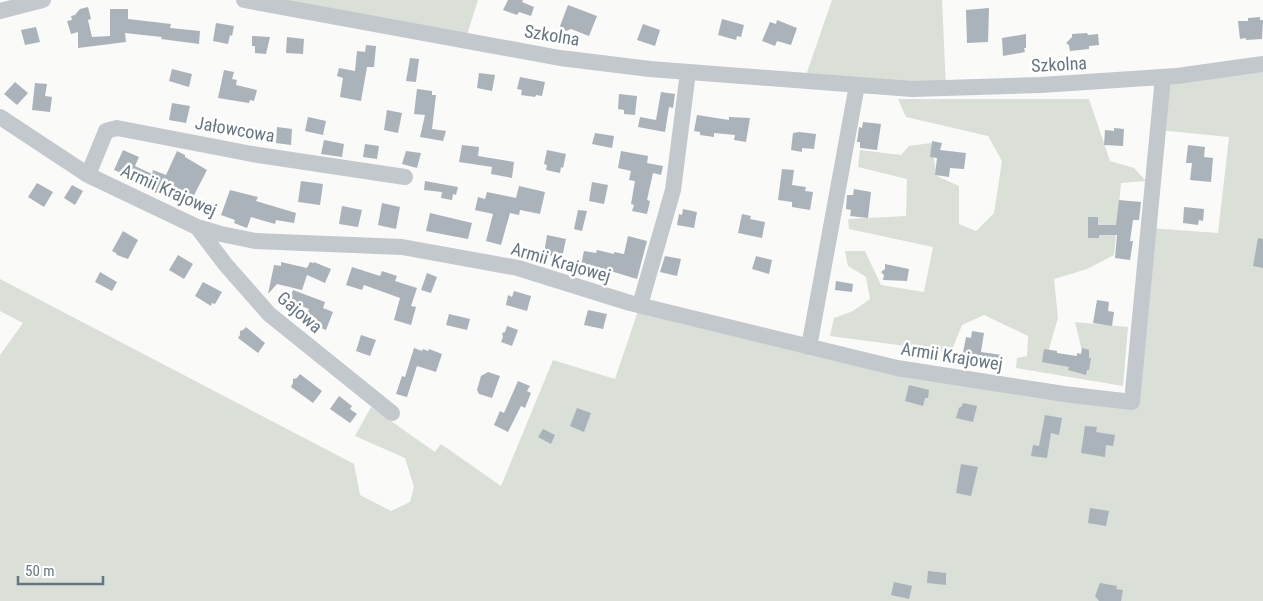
<svg xmlns="http://www.w3.org/2000/svg" width="1263" height="601" viewBox="0 0 1263 601" font-family="'Roboto Condensed',sans-serif">
	<rect width="100%" height="100%" fill="#fafaf8"/>
	<path fill="#dadfd7" d="M245,0H478L465,41Z
		M832,0H942L946,88L804,81Z
		M1263,64V601H0V355L23,323L0,311V279L354,464L360,495L391,511L410,502L414,487L405,458L355,436L371,407L435,452L441,444L501,486L553,360L615,379L640,305L897,368L1132,402L1149,228L1218,233L1229,137L1158,130L1163,77Z
		M898,99H1089L1110,161L1134,168L1146,181L1121,183L1114,255L1087,269L1054,279L1058,318L1048,352L1085,363L1075,322L1128,327L1123,386L1016,368L1017,358L1027,356L1028,336L984,315L962,325L951,352L830,336L834,318L853,311L870,299L866,277L848,266L845,251H865L881,285L924,292L933,247L849,229L848,219L906,216L907,179L858,167L860,150L901,155L909,146L931,143L937,176L959,186V224L976,231L994,213L1002,161L988,136L906,117Z"/>
	<path fill="#aab3b9" d="M508,0H523L522,2L534,7L531,16L519,12L517,15L503,10Z
		M568,5L597,16L589,36L571,29L566,31L562,30L560,26Z
		M88,7L91,19L88,20L92,37L110,36V9H128V19L171,24L170,28L200,31L199,44L161,39L162,37L125,33L126,42L78,48V32L71,34L67,21L72,20L71,16L75,15L80,9Z
		M989,8L988,42L967,43L966,10Z
		M1260,17V20H1263L1262,39L1246,40V38L1240,39L1238,21H1248V18Z
		M722,19L744,25L741,37L737,36L736,40L718,35Z
		M777,20L797,28L791,45L777,41L775,46L762,41L770,22L776,24Z
		M216,23L234,26L232,36L230,35L228,44L213,41Z
		M643,24L660,30L655,46L637,40Z
		M36,27L40,42L25,45L21,30Z
		M1087,33L1088,35L1098,34L1099,45L1089,46V49L1070,51L1069,45L1066,43L1072,37V34Z
		M1026,34V48H1024L1025,52L1003,56L1002,38Z
		M252,36L270,37L266,54L255,53V46H252Z
		M287,37L304,39L303,54L286,53Z
		M366,45L376,46L374,67H367L361,101L340,97L343,78L337,76L339,68L355,71L357,51L365,52Z
		M410,58L419,59L416,82L406,81Z
		M172,69L192,74L189,87L169,81Z
		M224,70L234,72L232,79L237,80L236,85L257,90L254,101L250,100L249,103L218,98Z
		M479,73L495,75L492,91L477,88Z
		M520,77L545,82L542,96L536,95L535,97L521,95L522,90L517,89Z
		M15,82L28,93L17,105L4,94Z
		M35,83L47,84L45,96L52,97L50,112L32,110Z
		M417,89L432,91V95H436L432,129L446,131L443,141L420,137L425,115L414,114Z
		M661,92L675,94L673,108L669,107L665,132L638,127L640,117L656,120Z
		M619,94L637,96L635,115L624,114V110L618,109Z
		M172,103L190,106L186,123L169,120Z
		M387,110L402,113L398,133L384,130Z
		M697,115L729,120V117L750,118L746,142L734,140L735,135L714,133V137L700,135V132L694,131Z
		M308,117L326,121L323,135L305,131Z
		M863,122L881,124L877,150L860,148V142H857L859,127L862,128Z
		M277,127L292,129L291,145L276,143Z
		M1114,128L1124,129L1123,146L1104,145L1105,130L1114,131Z
		M799,132L816,134L814,149L802,148V152L791,150L793,133Z
		M595,133L614,136L612,148L592,144Z
		M324,140L344,144L342,157L321,154Z
		M932,141L942,143L940,150L966,153L964,169L950,168L949,177L935,175L937,158L930,157Z
		M365,144L379,146L377,159L363,157Z
		M462,145L479,147L478,156L514,162L512,178L491,174L492,167L459,162Z
		M1188,145L1205,147L1204,157L1213,158L1211,182L1190,180L1192,163H1186Z
		M123,150L139,157L135,166L152,174L153,170L166,175L177,151L185,155V157L207,170L189,205L158,190L156,193L138,185L140,181L114,170Z
		M547,150L566,154L563,168L561,167L560,173L546,170L547,165L544,164Z
		M406,151L421,153L417,168L402,164Z
		M621,151L648,156L647,163L663,166L661,175L653,173L647,200L650,201L647,214L632,211L634,205L631,204L635,181L629,180L631,171L618,168Z
		M782,169L794,170L792,185L806,187L805,191L813,192L810,210L792,207V202L778,200Z
		M301,181L323,184L320,205L298,202Z
		M425,181L458,187L456,195L453,194L452,200L441,198L442,192L424,190Z
		M592,182L608,185L604,204L589,201Z
		M37,183L53,192L44,207L28,197Z
		M72,185L83,191L75,205L64,198Z
		M519,186L545,192L540,214L520,210L519,215L510,213L501,245L486,241L493,214L475,210L478,197L485,199L487,192L516,198Z
		M854,189L871,192L868,218L850,216L851,210L846,209L847,195H853Z
		M230,190L258,197L256,201L296,213L294,223L276,220L275,224L251,217L247,228L234,223L235,220L221,215Z
		M1119,200L1141,202L1139,220H1133L1130,241H1133L1130,260L1115,258L1117,235H1099V238H1088V217H1098V225H1116Z
		M382,203L400,207L396,229L378,225Z
		M342,206L362,210L358,227L339,224Z
		M1184,207L1204,209L1203,221L1199,220L1198,225L1183,223Z
		M683,209L697,212L694,228L677,225L679,214L682,215Z
		M578,210L587,211L582,231L574,229Z
		M430,213L472,223L468,239L426,231Z
		M742,214L751,216L750,219L765,222L762,238L738,233Z
		M123,231L138,240L128,259L117,255L116,253L112,251Z
		M547,235L566,239L562,258L544,254Z
		M628,236L647,241L637,279L604,269L581,265L584,251L596,253L597,250L614,254V252L624,254Z
		M1258,238L1263,239V268L1253,266Z
		M178,255L193,264L184,279L169,270Z
		M665,256L681,259L677,276L660,272Z
		M756,256L772,260L769,274L752,269Z
		M281,262L307,268L310,262L314,263V262L331,269L325,283L307,275L302,290L277,284L268,294L274,265L281,266Z
		M885,264L909,269L907,281L883,280L884,275L881,272L885,269Z
		M352,267L380,276L382,271L397,276L395,281L417,288L411,306L416,307L411,325L394,320L400,298L364,285L362,290L346,285Z
		M100,272L117,282L112,291L95,282Z
		M427,273L437,277L431,293L421,290Z
		M836,281L853,284L852,292L835,290Z
		M203,282L222,292L215,304L212,303L211,306L195,296Z
		M293,290L325,302L323,308L333,312L326,330L304,321L309,309L289,301Z
		M514,291L531,296L527,311L506,305L508,295L512,297Z
		M1097,300L1109,302L1108,311L1114,312L1112,326L1093,323Z
		M588,310L607,314L603,329L584,325Z
		M449,314L470,319L467,330L446,325Z
		M507,326L518,330L512,346L501,342L503,337L502,333L505,332Z
		M246,327L265,343L258,353L238,338L240,335V331L243,330Z
		M972,331L984,333L981,352L1002,355L1000,364L962,358L966,337L971,338Z
		M361,335L376,340L370,356L356,351Z
		M414,348L422,351L423,349L428,351L429,349L442,354L436,372L417,366L407,397L396,394L402,376L405,377Z
		M1082,348L1089,350V358H1091L1089,370H1087L1086,375L1068,370L1069,367L1042,362L1044,349L1057,351V353L1077,356V353L1081,354Z
		M488,372L500,376L492,398L479,394L477,390L481,376Z
		M300,374L322,391L313,403L291,387L293,383V379L297,378Z
		M518,381L530,386L527,391L531,393L525,408L521,406L508,432L494,425L500,411L504,413Z
		M909,385L929,390L928,398H925L923,406L905,401Z
		M339,396L352,406L350,409L357,414L350,423L330,409Z
		M963,403L977,406L973,422L956,418L959,408L962,406Z
		M577,408L591,413L584,432L570,426Z
		M1045,415L1062,418L1059,435L1051,433L1047,458L1031,456L1033,445L1039,446Z
		M1085,426L1097,427L1096,432L1115,435L1113,446L1106,445L1105,457L1081,453Z
		M543,429L555,435L551,444L538,437Z
		M961,464L978,467L971,496L956,493Z
		M1090,508L1109,511L1106,526L1088,523Z
		M928,571L946,573V585L927,583Z
		M894,582L912,586L909,599L891,595Z
		M1100,583L1117,586L1116,589L1123,590L1121,601H1099L1095,596Z"/>
	<g fill="none" stroke-linecap="round" stroke-linejoin="round">
		<path stroke="#c3c8cc" stroke-width="16" d="M244,0L560,58L650,69L912,89L1041,85L1177,76L1263,64
			M0,11L43,0
			M0,117L88,175L197,227L221,234L255,241L402,247L518,268L630,303L897,368L1064,394L1132,402L1163,77
			M88,175L106,131L117,128L252,154L405,177
			M197,227L225,264L269,314L392,413
			M640,305L673,190L688,72
			M809,347L857,85"/>
	</g>
	<g text-anchor="middle" dominant-baseline="central" stroke-width="5" stroke-linejoin="round" paint-order="stroke">
		<g font-size="18" fill="#657683" stroke="#fff">
			<text transform="translate(552 35) rotate(9)">Szkolna</text>
			<text transform="translate(1059 64) rotate(-3)">Szkolna</text>
			<text transform="translate(235 129) rotate(10)">Jałowcowa</text>
			<text transform="translate(169 190) rotate(24)">Armii Krajowej</text>
			<text transform="translate(561 262) rotate(16)">Armii Krajowej</text>
			<text transform="translate(300 312) rotate(41)">Gajowa</text>
			<text transform="translate(952 356) rotate(9)">Armii Krajowej</text>
		</g>
	</g>
	<path d="M18 576v8h85v-8" fill="none" stroke="#657683" stroke-width="2.5"/>
	<text x="25" y="576" font-size="15" fill="#657683" stroke="#ffffff" stroke-width="4" paint-order="stroke">50 m</text>
</svg>
